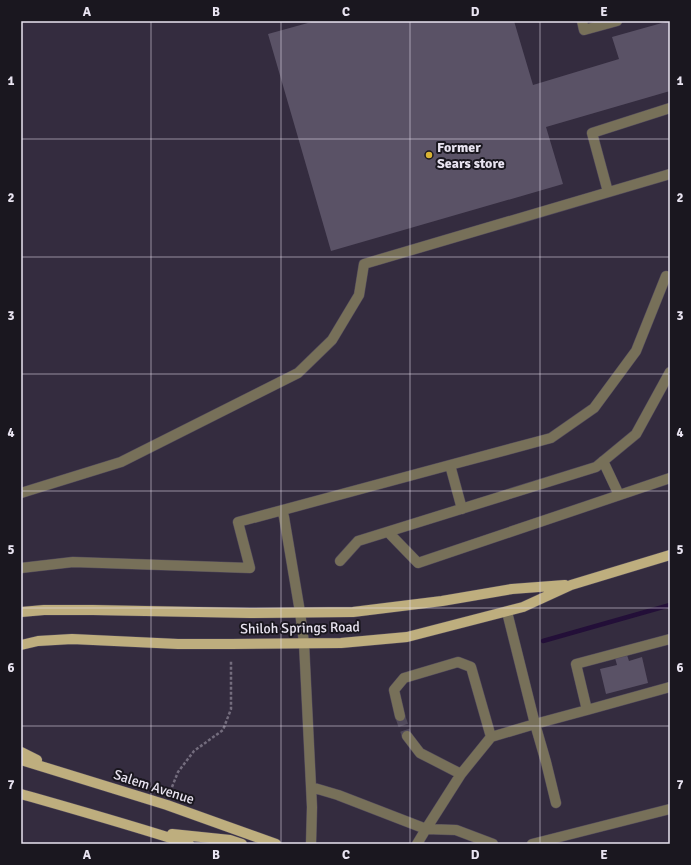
<svg xmlns="http://www.w3.org/2000/svg" width="691" height="865" viewBox="0 0 691 865" font-family="Signika,sans-serif">
	<rect width="100%" height="100%" fill="#342c3f"/>
	<g fill="none" stroke-linecap="round" stroke-linejoin="round">
		<path stroke="#230f38" stroke-width="4.5" d="M543,641L670,605"/>
	</g>
	<path fill="#5a5266" d="M315,21H514L533,85L619,59L612,37L669,21L670,25V91L546,127L563,184L331,251L268,34Z
		M627,655L629,661L642,657L648,683L606,694L600,669L617,665L615,658Z"/>
	<g fill="none" stroke-linecap="round" stroke-linejoin="round">
		<path stroke="#4f485a" stroke-width="10" stroke-dasharray="10 5" stroke-linecap="butt" d="M400,716L407,736"/>
		<g stroke="#51495b" stroke-width="11">
			<path id="minor" d="M582,21L584,30L617,21
				M608,192L592,133L670,108
				M603,461L619,495
				M450,465L551,438L594,408L636,351L666,276
				M21,493L121,462L298,373L332,340L359,295L364,264L670,174
				M282,510L284,517L300,612L304,643L312,807L311,844
				M388,532L418,563L670,478
				M340,561L358,541L596,467L636,434L670,372
				M21,568L73,562L250,568L238,522L450,465L462,509
				M507,612L535,724L587,710L576,664L670,639V640
				M587,710L670,687
				M400,716L394,690L404,678L458,662L471,667L491,737L535,724L546,762L556,803
				M461,774L491,737
				M311,787L338,795L426,829L461,774L420,753L407,736
				M417,844L426,829L456,830L493,844
				M532,844L670,809"/>
		</g>
		<g stroke="#51495b" stroke-width="11">
			<path id="major" d="M21,612L44,610H93L250,613L353,612L442,601L512,589L565,585
				M21,645L38,641L72,639L178,644H231L341,643L407,637L523,607L571,585L670,555
				M21,752L37,760
				M21,760L167,805L276,844
				M21,794C77,810 134,826 189,844
				M172,834L230,840L242,844"/>
		</g>
		<path stroke="#736c7d" stroke-width="2.5" stroke-dasharray="3 2" stroke-linecap="butt" d="M172,787L178,772L194,751L223,730L231,709V660"/>
		<use href="#minor" stroke="#777059" stroke-width="10"/>
		<use href="#major" stroke="#beae7e" stroke-width="10"/>
	</g>
	<path fill="none" stroke="#e9e4f1" stroke-width="1" stroke-opacity="0.55" d="M151,21V844M281,21V844M410,21V844M540,21V844M21,139H670M21,257H670M21,374H670M21,491H670M21,608H670M21,726H670"/>
	<circle fill="#d9b334" stroke="#1a171f" stroke-width="1.5" cx="429" cy="155" r="4"/>
	<g text-anchor="middle" dominant-baseline="central" stroke-width="4" stroke-linejoin="round" paint-order="stroke">
		<g font-size="14" font-weight="bold" fill="#e9e4f1" stroke="#1a171f" text-anchor="start">
			<text x="437" y="147">Former<tspan x="437" dy="16">Sears store</tspan></text>
		</g>
		<g font-size="14" fill="#e9e4f1" stroke="#1a171f">
			<text transform="translate(300 628) rotate(-1)">Shiloh Springs Road</text>
			<text transform="translate(154 787) rotate(18)">Salem Avenue</text>
		</g>
	</g>
	<rect width="691" height="865" fill="none" stroke="#1a171f" stroke-width="44"/>
	<rect x="22" y="22" width="647" height="821" fill="none" stroke="#e9e4f1" stroke-width="1.5"/>
	<g font-size="13" text-anchor="middle" font-weight="bold" fill="#e9e4f1">
		<text x="87" y="16">A</text>
		<text x="216" y="16">B</text>
		<text x="346" y="16">C</text>
		<text x="475" y="16">D</text>
		<text x="604" y="16">E</text>
		<text x="11" y="85">1</text>
		<text x="680" y="85">1</text>
		<text x="11" y="202">2</text>
		<text x="680" y="202">2</text>
		<text x="11" y="320">3</text>
		<text x="680" y="320">3</text>
		<text x="11" y="437">4</text>
		<text x="680" y="437">4</text>
		<text x="11" y="554">5</text>
		<text x="680" y="554">5</text>
		<text x="11" y="672">6</text>
		<text x="680" y="672">6</text>
		<text x="11" y="789">7</text>
		<text x="680" y="789">7</text>
		<text x="87" y="859">A</text>
		<text x="216" y="859">B</text>
		<text x="346" y="859">C</text>
		<text x="475" y="859">D</text>
		<text x="604" y="859">E</text>
	</g>
</svg>
